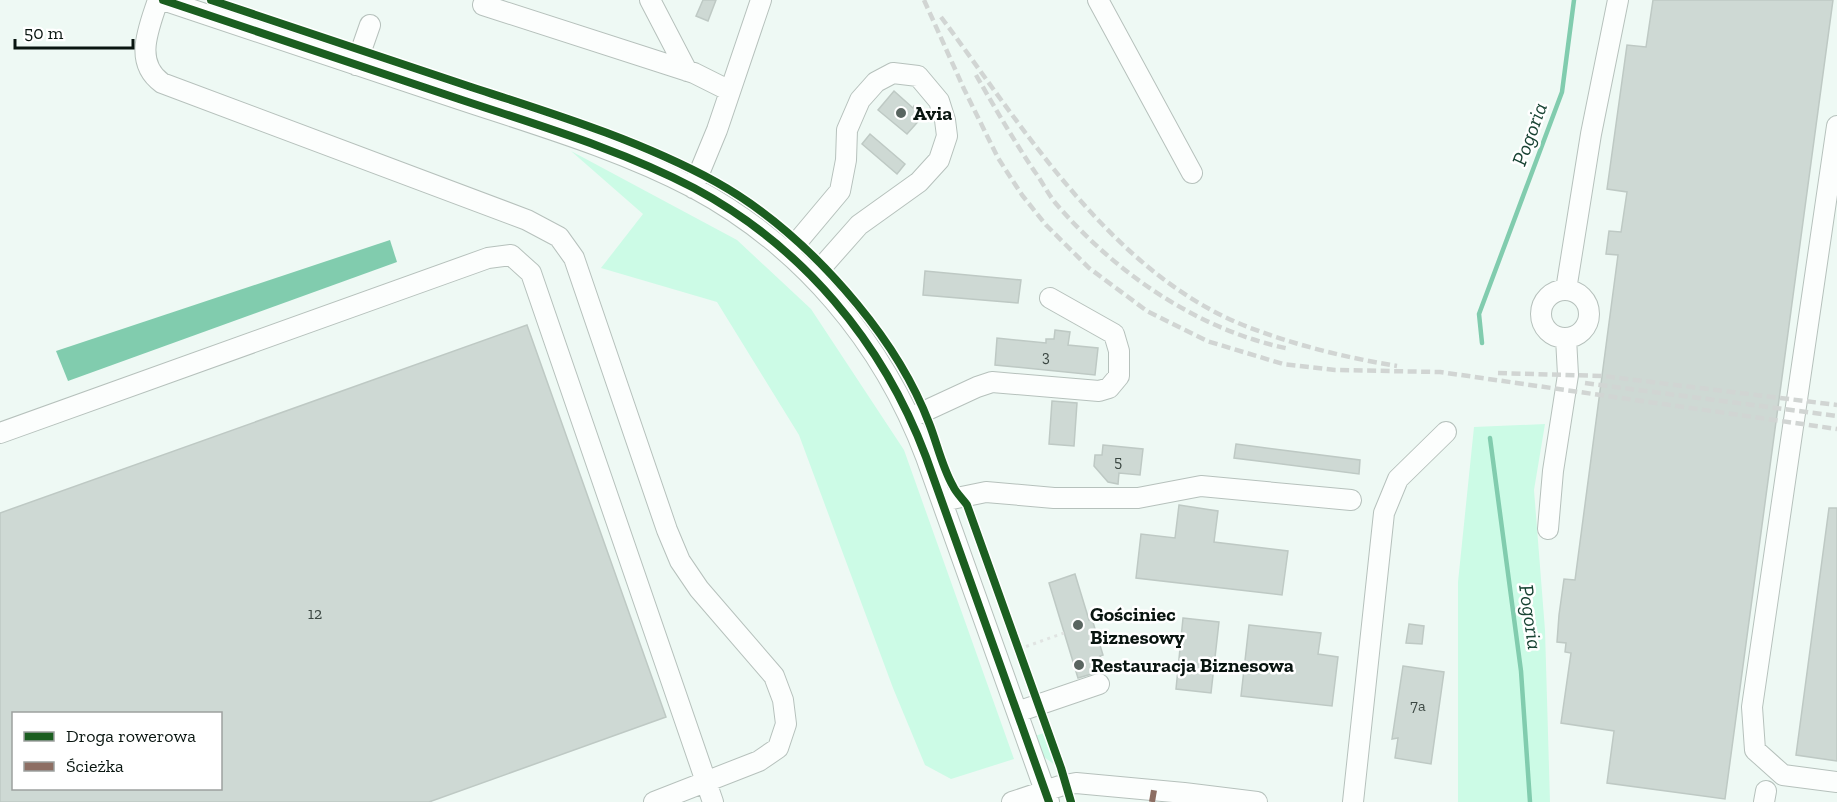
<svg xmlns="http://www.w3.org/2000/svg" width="1837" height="802" viewBox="0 0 1837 802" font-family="'Zilla Slab',serif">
	<rect width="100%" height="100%" fill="#eef9f4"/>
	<path fill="#ccfbe6" d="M190,0H197L348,51H346Z
		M370,58L547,117L672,165H666L457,88L372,60Z
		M571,151L737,240L811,309L904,450L1014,759L951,779L925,765L893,688L799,435L717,302L601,268L643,214Z
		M848,300L880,343L902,379L898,377L848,303Z
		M1545,424L1534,490L1545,630L1550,802H1458V582L1474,427Z
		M1044,733L1055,765L1044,757L1035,736Z"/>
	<path fill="#81ccae" d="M390,240L397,262L68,381L56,351Z"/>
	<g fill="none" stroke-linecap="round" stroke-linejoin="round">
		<path stroke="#81ccae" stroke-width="4.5" d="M1482,343L1479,314L1562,92L1574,0
			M1490,438L1521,671L1530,802"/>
	</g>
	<path fill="#ced9d4" stroke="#bec9c4" stroke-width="1.5" fill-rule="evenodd" d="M703,0H716L708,21L696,16Z
		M1653,0H1833L1725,799L1607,783L1614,731L1561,723L1571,653L1565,652L1566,643L1557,642L1559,615L1564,579L1575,580L1618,255L1606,254L1609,231L1621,232L1627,192L1607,189L1627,45L1646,47Z
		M894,91L913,108L914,106L923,116L907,134L878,110Z
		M870,134L905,164L897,174L862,144Z
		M925,271L1021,280L1018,303L923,295Z
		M527,325L666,717L429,802H0V513ZM14,714H220V789H14Z
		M1055,330L1070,332L1068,345L1098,348L1095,375L995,365L997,338L1046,343V339H1054Z
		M1052,401L1077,403L1074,446L1049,444Z
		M1236,444L1360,460L1359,474L1234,458Z
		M1103,445L1143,449L1140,475L1119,473L1118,484L1108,482L1094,466L1095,455H1102Z
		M1179,505L1218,511L1214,542L1288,551L1282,595L1136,578L1141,534L1175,538Z
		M1829,508H1837V761L1796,755Z
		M1075,574L1089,620L1092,619L1103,655L1100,656L1105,670L1078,678L1049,583Z
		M1183,618L1219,622L1211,693L1176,689Z
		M1409,624L1424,626L1422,644L1406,643Z
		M1249,625L1321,633L1318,654L1338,657L1332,706L1241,696Z
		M1403,666L1444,672L1431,764L1395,758L1398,738L1392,739Z"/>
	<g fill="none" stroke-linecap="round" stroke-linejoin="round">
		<g stroke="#b6c1bc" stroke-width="22">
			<path id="minor" d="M158,0C149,28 133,62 162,83L527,220L559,237L574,258L667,530L680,561L699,589L774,676L783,700L786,724L778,748L759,761L654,802
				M163,0C261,33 360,66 459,99C537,125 620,149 694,188C802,246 883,342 926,457L1049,802
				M650,0L687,71
				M1098,0L1192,173
				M483,5L694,73L730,91
				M356,65L370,25
				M1837,126L1752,707L1755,750L1783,775L1837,782
				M693,188L717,130L761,0
				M788,253L840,191L846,160L847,130L860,100L876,82L893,73L918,76L939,101L945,120L947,136L939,160L919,182L859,225L813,277
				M1566,290L1591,134L1618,0
				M1541 314a24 24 0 1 1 48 0a24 24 0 1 1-48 0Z
				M910,418L977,387L992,382L1099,391L1109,388L1119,376V351L1114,334L1050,298
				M0,433L488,258L511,255L531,273L713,802
				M942,501L986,492L1054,498H1138L1201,486L1351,500
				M1548,529L1553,471L1568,375L1566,338
				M1017,712L1099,684
				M1012,802L1060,786L1076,783L1184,793L1257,802
				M1353,802L1384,513L1398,479L1446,432
				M1764,802L1766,791"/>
		</g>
		<path stroke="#e0e4e2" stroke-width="3" stroke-dasharray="3 4.5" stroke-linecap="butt" d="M1019,649L1064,633"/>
		<use href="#minor" stroke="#fcfefd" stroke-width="20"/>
		<path stroke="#d1d5d3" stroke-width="4.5" stroke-dasharray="9 4.5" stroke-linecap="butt" d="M924,0L964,89L998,158L1022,195L1046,225L1089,268L1147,311L1207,341L1283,364L1335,370L1440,372L1837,429
			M941,17C1023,127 1110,271 1243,325C1290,344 1347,358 1397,366
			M976,75C995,108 1014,141 1035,172C1043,183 1049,196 1058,206C1118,275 1200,331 1290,349
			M1498,373L1603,376L1837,405
			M1585,383L1837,416"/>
		<path stroke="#8d6e63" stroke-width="6" stroke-dasharray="12 6" stroke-linecap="butt" d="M1152,802L1154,790"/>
		<g stroke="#fff" stroke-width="11">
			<path id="cycleway" d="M163,0C261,33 360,66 459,99C537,125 620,149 694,188C802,246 883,342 926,457L1049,802
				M211,0C298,29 384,58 471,87C554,114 639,140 716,182C770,212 818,257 857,304C886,339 913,381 929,423C937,443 942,467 953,486C956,493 963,499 967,505L1061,768L1071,802"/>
		</g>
		<use href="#cycleway" stroke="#1b5e20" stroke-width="8"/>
	</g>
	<g fill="#596560" stroke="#fff" stroke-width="2">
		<circle cx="901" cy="113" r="6"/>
		<circle cx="1078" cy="625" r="6"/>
		<circle cx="1079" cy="665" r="6"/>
	</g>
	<g text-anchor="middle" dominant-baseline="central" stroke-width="5" stroke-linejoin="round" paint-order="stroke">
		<g font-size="16" fill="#3a4641">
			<text x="1046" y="356">3</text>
			<text x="1118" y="461">5</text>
			<text x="315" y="613">12</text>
			<text x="1418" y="705">7a</text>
		</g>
		<g font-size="20" font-weight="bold" fill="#091510" stroke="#fff" text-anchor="start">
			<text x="913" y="113">Avia</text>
			<text x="1090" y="614">Gościniec<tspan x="1090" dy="23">Biznesowy</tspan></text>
			<text x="1091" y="665">Restauracja Biznesowa</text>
		</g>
		<g font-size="21" font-style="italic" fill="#184333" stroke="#fff">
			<text transform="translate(1529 134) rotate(-70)">Pogoria</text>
			<text transform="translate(1531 617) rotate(82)">Pogoria</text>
		</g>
	</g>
	<rect x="12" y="712" width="210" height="78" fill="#ffffff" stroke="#9da19f" stroke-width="1.5"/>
	<rect x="24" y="732" width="30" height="9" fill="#1b5e20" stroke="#9da19f" stroke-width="1.5"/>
	<text x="66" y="742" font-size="18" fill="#091510">Droga rowerowa</text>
	<rect x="24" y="762" width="30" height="9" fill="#8d6e63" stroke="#9da19f" stroke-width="1.5"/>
	<text x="66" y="772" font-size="18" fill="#091510">Ścieżka</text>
	<path d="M15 39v9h118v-9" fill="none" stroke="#091510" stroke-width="3"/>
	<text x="24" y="39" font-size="18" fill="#091510" stroke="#ffffff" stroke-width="4.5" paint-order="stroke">50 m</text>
</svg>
